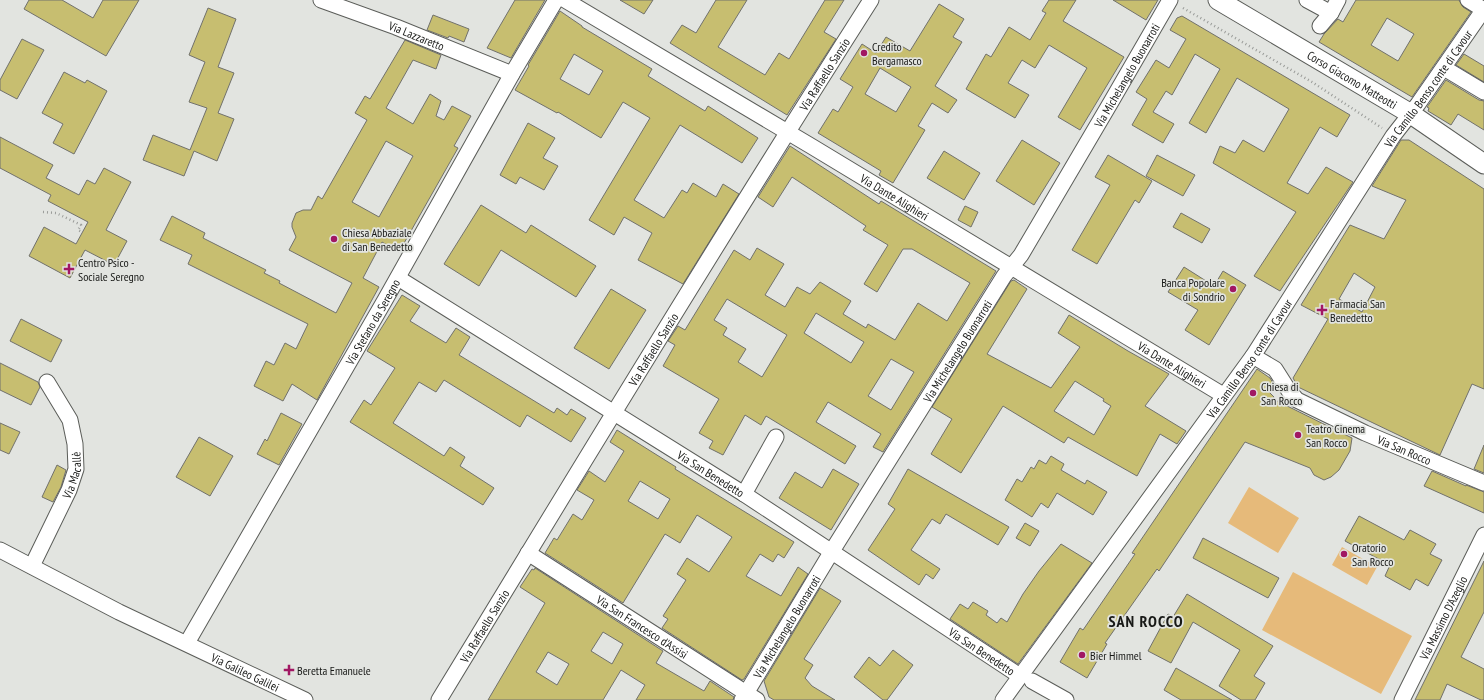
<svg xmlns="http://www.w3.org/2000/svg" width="1484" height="700" viewBox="0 0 1484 700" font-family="'PT Sans Narrow',sans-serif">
	<rect width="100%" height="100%" fill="#e2e4e0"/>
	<path fill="#e6ba7a" d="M1249,487L1299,518L1278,553L1228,523Z
		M1342,547L1377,567L1367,585L1332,565Z
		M1293,572L1412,636L1381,694L1262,630Z"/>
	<path fill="#c7be70" stroke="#71716c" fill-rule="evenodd" d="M29,0H62L93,18L103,0H139L106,56L24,9Z
		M515,0H545L511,58L487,48Z
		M620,0H653L644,14Z
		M716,0H747L718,47L765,75L779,53L789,59L825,0H844L824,32L836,39L787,115L670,43L682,25L696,33Z
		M1049,0H1076L1063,21L1124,57L1080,130L1058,117L1087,68L1049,45L1035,68L1022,60L1008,83L1029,95L1015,118L966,89L986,54L991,57L1009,27L1030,40L1046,13L1042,11Z
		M1113,0H1158L1146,20Z
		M1356,0H1459L1463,7L1471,12L1412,97L1319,42L1324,34L1338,19L1343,22ZM1387,18L1414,34L1398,61L1371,45Z
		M939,4L964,19L953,37L962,42L935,86L957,100L948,113L932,103L918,126L925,130L893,183L879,175L881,171L818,133L833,109L838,112L853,87L840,79L862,44L876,53L886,37L910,51ZM880,68L911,87L896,112L865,94Z
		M208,8L236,19L218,67L234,73L218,113L234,119L217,161L194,151L184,176L143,160L153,135L190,150L207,108L189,102L205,62L189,55Z
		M560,11L582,26V27L652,69L648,76L705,111L708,106L758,138L742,163L680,125L634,200L664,218L682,190L687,193L693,183L716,197L723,184L739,194L683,284L638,260L652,233L624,217L614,235L589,220L650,118L623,102L601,138L558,112L557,113L515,90L529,66L528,65ZM574,54L603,71L589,95L560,79Z
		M433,15L469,29L464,42L449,36L448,38L427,30Z
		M1182,16L1350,115L1337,137L1320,127L1287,183L1308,194L1326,167L1353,182L1280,291L1254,276L1296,212L1213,163L1220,146L1235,153L1243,140L1264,152L1289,109L1237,78L1206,133L1189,123L1220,69L1195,54L1172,95L1166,91L1153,112L1174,124L1163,143L1132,125L1147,99L1136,92L1156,60L1169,68L1186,39L1170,30L1177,18Z
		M22,39L44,50L17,99L0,90V80Z
		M405,40L441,55L436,69L413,60L386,108L413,124L430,94L441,101L436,116L444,120L452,106L471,116L454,146L458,148L399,252L382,242L373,259L363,278L379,287L317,400L292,384L283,401L254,386L266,361L274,365L285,343L296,349L308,324L188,264L192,255L160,240L172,216L205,233L203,238L266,270L264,273L280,281L279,283L336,313L352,283L289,250L296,237L292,227V223L296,213L303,210H311L318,196L322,199L367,120L355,113L365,96L370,99ZM386,141L413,156L379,217L352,202Z
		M1464,54L1484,66V82L1456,65Z
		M64,72L85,83L87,80L107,91L74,154L53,143L63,124L42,113Z
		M1446,80L1479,100L1484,101V130L1458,114L1451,125L1428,111L1429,108L1427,107Z
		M528,123L555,138L543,158L558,166L544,190L520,177L516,184L500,175Z
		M0,137L53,165L46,178L79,195L87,180L95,184L104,168L131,182L106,230L127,241L114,265L85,250L70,278L29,256L44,227L76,244L88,222L48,201L51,195L0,168Z
		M1022,140L1060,163L1034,205L996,181Z
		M1401,140H1409L1484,189V389L1472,384L1440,455L1298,387L1293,378L1328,319L1301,305L1350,225L1384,239L1406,200L1372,186ZM1354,273L1375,287L1362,312L1339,299Z
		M790,146L879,204L881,201L996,271L883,452L873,447L881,434L828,402L816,422L856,446L845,464L766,416L761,425L745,415L723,455L709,448L713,441L699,433L719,399L663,366L675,345L668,341L678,326L685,330L734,250L750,260L757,248L784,264L765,295L785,307L797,287L810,294L820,282L851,301L843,314L866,328L868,324L895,340L918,303L947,321L970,283L912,249H903L877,292L864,284L888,245L863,230L866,226L792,177L773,207L758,197ZM727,299L787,335L762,377L738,362L746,349L723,335L727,328L714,320ZM816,313L864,342L851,363L804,333ZM891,359L914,372L891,410L868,396Z
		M944,151L980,173L964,200L927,178Z
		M1108,155L1152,181L1139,203L1135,200L1097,264L1072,250L1110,185L1095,177Z
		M1157,155L1195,175L1183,196L1146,176Z
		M481,205L526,233L531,225L596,266L576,297L501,250L479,286L444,264Z
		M965,206L978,212L971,227L958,220Z
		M1181,213L1210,229L1202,243L1173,227Z
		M1184,267L1214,286L1223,271L1246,285L1209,345L1185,330L1198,310L1168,292Z
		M1014,280L1027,289L987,354L1051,388L1080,347L1058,333L1069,315L1128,351L1169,374L1145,406L1186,431L1177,444L1160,434L1137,476L1068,437L1064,443L1003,406L961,473L931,454L952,419L932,407L1011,281ZM1075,381L1104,399L1103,401L1111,406L1094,435L1054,411Z
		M611,289L646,310L609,369L574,348Z
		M402,295L420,306L410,321L446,343L456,328L470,337L459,355L554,413L557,408L567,415L571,409L586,418L571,442L527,415L520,427L444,380L436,392L419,382L393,423L444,456L450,447L465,457L460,466L494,488L483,505L350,422L364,400L371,405L395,368L367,351Z
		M21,319L62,340L51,362L10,341Z
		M0,363L38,382L40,387L31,405L0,390Z
		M1257,369L1270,378L1273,383L1268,391L1274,397L1273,399L1352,438L1350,451L1339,470L1331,477L1324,480L1314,475L1310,468L1245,442L1159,571L1157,569L1105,643L1107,644L1087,678L1060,662L1080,628L1083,630L1135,554L1132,553Z
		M281,413L302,424L279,465L257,454L265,439L267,441Z
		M0,423L20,432L9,454L0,450Z
		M617,430L676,467L675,469L794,542L784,558L778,554L773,562L760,554L746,576L781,596L798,567L808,574L744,679L742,680L662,628L668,619L663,616L686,580L677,574L687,558L709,572L732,537L697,515L680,543L665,534L623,603L545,553L554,538L557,540L573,514L582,520L594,500L577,490L589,471L605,482L624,451L610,442ZM640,481L670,499L658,519L628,501Z
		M199,437L233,456L210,496L176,477Z
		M1484,445V473L1474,469Z
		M1051,456L1064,464L1061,470L1085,484L1087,480L1107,492L1093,515L1057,493L1048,508L1041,503L1032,517L1005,500L1017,479L1022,482L1031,467L1034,469L1039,460L1046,464Z
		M57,465L66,470L61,487L53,502L42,497Z
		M833,469L859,484L831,530L779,498L795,472L822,488Z
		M908,469L1009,527L998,545L946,514L940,524L932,519L911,550L940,569L933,579L926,574L919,585L868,550L895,509L888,504Z
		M1432,471L1466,486V485L1484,492V513L1424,486Z
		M1359,516L1404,540L1410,530L1436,544L1430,554L1442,560L1428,586L1416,579L1410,590L1385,576L1390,565L1345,541Z
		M1025,523L1039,531L1030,546L1016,538Z
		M1203,538L1279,578L1268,598L1193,558Z
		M1061,544L1092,563L1018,664L950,619L960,604L968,609L973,602L988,611L986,615L997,623L1001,618L1007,622L1023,594L1039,571Z
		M1484,561V612L1461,657L1484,669V700H1481L1447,684L1440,700H1415Z
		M535,568L663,651L656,663L704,691L710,681L734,697L733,700H636L645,685L621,670L603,700H488L545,603L520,587L532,569L534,570ZM603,632L623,644L612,664L591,651ZM548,652L569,664L557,685L536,672Z
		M820,588L841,601L804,659L813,665L805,678L812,686L835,700H774L769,697L764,681Z
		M1187,594L1273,646L1254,676L1265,683L1255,700H1241L1219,686L1240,650L1193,622L1171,663L1148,651L1168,614L1173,617Z
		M893,650L913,665L887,700H883L854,677L869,657L880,666Z
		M1176,668L1232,700H1181L1164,690Z"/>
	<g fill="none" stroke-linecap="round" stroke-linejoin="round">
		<g stroke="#5b5d59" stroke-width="17">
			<g id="minor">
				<path id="s1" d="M321,0L396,27L512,74"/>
				<path id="s2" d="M565,0L811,146L1223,395"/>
				<path d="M1307,0L1331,13"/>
				<path d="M1468,0L1484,10"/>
				<path d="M1320,26L1331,13L1338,0"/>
				<path d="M1444,68L1484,92"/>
				<path id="s3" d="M398,278L744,494L1020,676"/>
				<path id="s4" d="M1253,356L1275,369L1289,391L1297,400L1365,433L1484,483"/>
				<path d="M744,494L776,437"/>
				<path id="s5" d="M0,550L119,612L305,700"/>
				<path id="s6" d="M528,553L757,700"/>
				<path id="s7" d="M32,566L69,490L76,469L75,444L70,420L47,382"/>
				<path id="s8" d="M187,643L385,300L512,74L556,0"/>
				<path d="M1032,681L1066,700"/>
				<path id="s9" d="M439,700C581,466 724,231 871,0"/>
				<path id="s10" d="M742,700L832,551L1004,276L1021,255L1111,102L1170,0"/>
				<path id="s11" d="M1003,700L1253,356L1393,136L1418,104L1484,9"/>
				<path id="s12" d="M1402,700L1484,535"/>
			</g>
		</g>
		<g stroke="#5b5d59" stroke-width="21">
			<g id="major">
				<path id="s13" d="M1218,0L1411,114L1484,164"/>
			</g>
		</g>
		<path stroke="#9a9c99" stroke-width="2.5" stroke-dasharray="1 3" stroke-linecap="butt" d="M1183,8L1312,82L1382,128
			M43,212L56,213L81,225L78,230L82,232"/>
		<use href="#minor" stroke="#fff" stroke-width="15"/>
		<use href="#major" stroke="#fff" stroke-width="19"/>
	</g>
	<g fill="#a11763" stroke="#e2e4e0" stroke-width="1.5">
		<circle cx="864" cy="53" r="4"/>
		<circle cx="334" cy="239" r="4"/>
		<path d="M67 263h4v4h4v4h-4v4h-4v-4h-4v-4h4z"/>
		<circle cx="1233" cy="289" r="4"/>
		<path d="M1320 304h4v4h4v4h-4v4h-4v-4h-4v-4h4z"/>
		<circle cx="1253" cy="393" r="4"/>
		<circle cx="1298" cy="435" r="4"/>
		<circle cx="1344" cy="554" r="4"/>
		<circle cx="1082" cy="655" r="4"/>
		<path d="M287 664h4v4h4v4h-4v4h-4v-4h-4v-4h4z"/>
	</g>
	<g text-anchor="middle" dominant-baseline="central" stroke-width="3.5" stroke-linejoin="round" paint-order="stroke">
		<g font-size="12" fill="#181917" stroke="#e2e4e0">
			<text stroke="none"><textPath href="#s1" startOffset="102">Via Lazzaretto</textPath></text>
			<text stroke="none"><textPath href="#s9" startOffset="735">Via Raffaello Sanzio</textPath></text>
			<text stroke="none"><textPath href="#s10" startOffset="734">Via Michelangelo Buonarroti</textPath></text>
			<text stroke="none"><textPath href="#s13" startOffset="156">Corso Giacomo Matteotti</textPath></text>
			<text stroke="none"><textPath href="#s11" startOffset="745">Via Camillo Benso conte di Cavour</textPath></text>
			<text stroke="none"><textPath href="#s2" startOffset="384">Via Dante Alighieri</textPath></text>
			<text stroke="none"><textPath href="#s8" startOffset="371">Via Stefano da Seregno</textPath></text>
			<text stroke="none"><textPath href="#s9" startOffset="411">Via Raffaello Sanzio</textPath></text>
			<text stroke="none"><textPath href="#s10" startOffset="410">Via Michelangelo Buonarroti</textPath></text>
			<text stroke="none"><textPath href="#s11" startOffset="421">Via Camillo Benso conte di Cavour</textPath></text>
			<text stroke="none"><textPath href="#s2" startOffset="708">Via Dante Alighieri</textPath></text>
			<text stroke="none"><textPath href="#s4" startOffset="182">Via San Rocco</textPath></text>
			<text stroke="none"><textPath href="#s3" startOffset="369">Via San Benedetto</textPath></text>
			<text stroke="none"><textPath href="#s7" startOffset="100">Via Macallè</textPath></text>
			<text stroke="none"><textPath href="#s12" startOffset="92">Via Massimo D'Azeglio</textPath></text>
			<text stroke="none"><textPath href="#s9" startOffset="87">Via Raffaello Sanzio</textPath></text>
			<text stroke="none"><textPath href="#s10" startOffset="86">Via Michelangelo Buonarroti</textPath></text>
			<text stroke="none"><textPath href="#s6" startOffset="136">Via San Francesco d'Assisi</textPath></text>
			<text stroke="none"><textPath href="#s3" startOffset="693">Via San Benedetto</textPath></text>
			<text stroke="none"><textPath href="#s5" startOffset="274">Via Galileo Galilei</textPath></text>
		</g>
		<g font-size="12" fill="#181917" stroke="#e2e4e0" text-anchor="start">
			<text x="872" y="46">Credito<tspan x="872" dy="14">Bergamasco</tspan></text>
			<text x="342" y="232">Chiesa Abbaziale<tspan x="342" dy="14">di San Benedetto</tspan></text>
			<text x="78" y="262">Centro Psico -<tspan x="78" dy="14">Sociale Seregno</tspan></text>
			<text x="1225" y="282" text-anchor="end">Banca Popolare<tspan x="1225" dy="14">di Sondrio</tspan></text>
			<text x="1330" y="303">Farmacia San<tspan x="1330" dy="14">Benedetto</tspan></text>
			<text x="1261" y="386">Chiesa di<tspan x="1261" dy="14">San Rocco</tspan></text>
			<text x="1306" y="428">Teatro Cinema<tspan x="1306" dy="14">San Rocco</tspan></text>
			<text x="1352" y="547">Oratorio<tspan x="1352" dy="14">San Rocco</tspan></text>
			<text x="1090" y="655">Bier Himmel</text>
			<text x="297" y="670">Beretta Emanuele</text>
		</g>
		<g font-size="16" font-weight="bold" letter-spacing="1" fill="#181917" stroke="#e2e4e0">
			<text x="1146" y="621">SAN ROCCO</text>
		</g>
	</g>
</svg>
